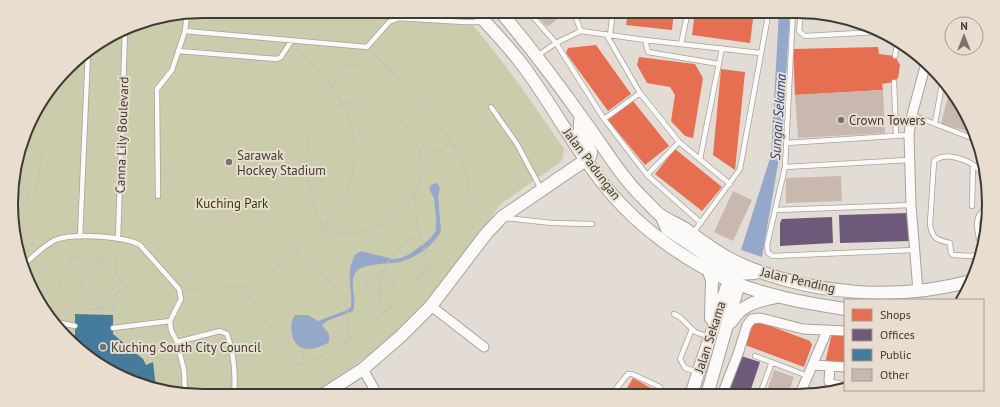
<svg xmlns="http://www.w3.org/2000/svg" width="1000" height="407" viewBox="0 0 1000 407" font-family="'PT Sans',sans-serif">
	<rect width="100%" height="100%" fill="#e3dcd5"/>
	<path fill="#cbccac" d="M204,11H460C499,53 531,101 564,149L563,158L559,163L501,204L421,310L380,348L309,396H204L142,386L86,356L37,300L15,241L13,178L37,107L77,59L141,21Z"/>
	<path fill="#96a8ca" d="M779,11H790L782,141L762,257L741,250L771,155Z
		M437,183L440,188L438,196L441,231C435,244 417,257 403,261C391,265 364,262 356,272C348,284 358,298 353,311L327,321L322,325L329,334V342C324,346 309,351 302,348C291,344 288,323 295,315H308L318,321L347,310L351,307C353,288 344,272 356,254L361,251L393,259L401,258L410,254L431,238L436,230V219L434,198L429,189L432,184Z"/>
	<path fill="#e76f51" d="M579,11H604L603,18H581Z
		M628,11H674L672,30L626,25Z
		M695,11L753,19L750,43L692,35Z
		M596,45L631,94L608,111L566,53L568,48Z
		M878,47L879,54L895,56L900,65L898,78L894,82L882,84L883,90L795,95L793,49Z
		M639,57L695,64L703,78L693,138L685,136L671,121L675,95L670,87L647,83L637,65Z
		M721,69L745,72L735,170L713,155Z
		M633,101L669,146L645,165L608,120Z
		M675,149L722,187L702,211L655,174Z
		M760,322L810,341L812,345L804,367L745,345L752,325Z
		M834,334H845V362H827L826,359L831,337Z
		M633,378L658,392L656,395H623Z"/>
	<path fill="#6d597a" d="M909,213L910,241L840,243L839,215Z
		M832,217L833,243L780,246V223L782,219Z
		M741,356L760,362L749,395H728Z"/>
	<path fill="#457b9d" d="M75,314L113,315V334L143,359L146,365L153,362L156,388L142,386L86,356L70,338L75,335Z"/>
	<path fill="#c8b8b0" d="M341,11H386V15Z
		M534,11H565V13L549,26L545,25Z
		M883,90L885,133L798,138L795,95Z
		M949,92L969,118L967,131L941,124Z
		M841,176L842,201L786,203V178Z
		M733,191L752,200L733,241L714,232Z
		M774,370L794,377L788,394H766Z"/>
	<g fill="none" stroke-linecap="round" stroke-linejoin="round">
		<g stroke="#a7a29c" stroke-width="6">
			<path id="lane" d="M415,11L426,18
				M528,11L556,43L604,119L647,175L701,223
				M573,11L581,31
				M793,11L785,167L767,245L768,253L773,256L914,250
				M801,12L799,31L805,36L877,32
				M442,20L443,11
				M185,31L367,47L389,22L399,18L464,22H482
				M606,34L640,93L679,142L730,184
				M610,35L613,11
				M645,40L648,52L719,64
				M681,44L688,11
				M178,51L277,59L281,57L292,40
				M537,56L556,43L581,31L645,40L760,53
				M895,56L897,44
				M894,82L896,136
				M491,107L517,144L541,189
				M912,115L969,137L974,135
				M604,119L640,93
				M935,123L942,84
				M786,143L909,135
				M700,159L722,48
				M785,167L909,160
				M647,175L679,142
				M158,196L157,89L172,70L185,31L187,14
				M972,206L973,165
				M775,210L911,205
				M505,218L552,223L592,224
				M693,233L740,169L767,21V16L764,14L747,11
				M80,237L88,52
				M118,239L125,30
				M981,248C979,234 971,217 986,209
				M980,254L971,256L953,255L951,253L950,243C936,240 932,238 930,224L934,161C946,151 970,160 979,170C983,175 984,180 986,185
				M24,265C33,256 44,246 55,240C73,233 124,236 140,245L179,289L181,299L170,321L171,330L177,342L184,370L185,393
				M674,314L681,318L695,332L709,337
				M56,322L75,326
				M113,328L170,321
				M692,329L680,359L685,368L698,372
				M177,342L220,331L227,334C234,354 236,374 234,396
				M755,356L808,376
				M760,394L772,362
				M611,395L628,374H632L660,387L661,395"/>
		</g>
		<g stroke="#a7a29c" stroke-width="11">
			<path id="street" d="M918,291L911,205L909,135L912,115L926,63
				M431,306L484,347
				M813,365L845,367
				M830,367L829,381L831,384L844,387
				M363,369L378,396
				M800,394L827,331
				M722,395L739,351L747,325L752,319L760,318L803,329L845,331"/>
		</g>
		<g stroke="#a7a29c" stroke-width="14">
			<path id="secondary" d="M475,11C491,28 507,45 521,63C553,105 576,152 610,192C641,229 685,260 728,280C765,296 806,303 845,309
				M500,11C531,48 560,86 588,126C607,152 622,178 645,200C650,205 655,211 660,215C667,220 676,223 684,228C703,242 723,257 745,266C815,295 898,301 971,281
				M661,215L667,229L734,274L738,280
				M708,269L712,280L711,318
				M731,322C742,304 757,301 776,297
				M691,395L729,280L734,274L755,273
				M707,395L739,283
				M321,396L363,369L401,336L431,306L486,234L502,217L590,157L591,152C582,135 577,138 581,116"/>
		</g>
		<path stroke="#c0bebc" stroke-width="1.5" stroke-dasharray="2 2" stroke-linecap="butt" d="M333,90L338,64L387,68
			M350,101C369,100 383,105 397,118C444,161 419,219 361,232C347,234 334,236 323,228C316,215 313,201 310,187C302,148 306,114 350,101Z
			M25,143L30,128
			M420,151C433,153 441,152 450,143L458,146L468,141
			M14,173L30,197
			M13,186L24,144
			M415,193L417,228L423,243L427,267
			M14,215L37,190L42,152L24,144
			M296,251C315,268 338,285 347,310C350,319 349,331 348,341
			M98,260L116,259L117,275L126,286L115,295L113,309H66V293L59,283L69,272L71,257L98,260L116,284L100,310L80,285L98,260V244
			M385,271L395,279L393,286L379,292L367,290L365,276Z
			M391,274L402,266L421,273
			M242,287L269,325L292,362L295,364H303C318,358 335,349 349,340C390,314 482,225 465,170C454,136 398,77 372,52
			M185,289L242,287L257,284L323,228C364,182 365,127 326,79C316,68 305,60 297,48
			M385,312C383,306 379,298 379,291C378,269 395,253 410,239H421
			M303,364V351"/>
		<use href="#lane" stroke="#fbfaf9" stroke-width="4.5"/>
		<use href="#street" stroke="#fbfaf9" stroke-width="9"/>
		<use href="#secondary" stroke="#fbfaf9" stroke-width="12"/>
	</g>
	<g fill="#78736c" stroke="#e9ddcf" stroke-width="1.5">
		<circle cx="841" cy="120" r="4"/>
		<circle cx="229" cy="162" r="4"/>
		<circle cx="103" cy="347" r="4"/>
	</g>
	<g text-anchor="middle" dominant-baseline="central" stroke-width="4" stroke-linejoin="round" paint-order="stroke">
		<g font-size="13" fill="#3e3a34" stroke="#e9ddcf" text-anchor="start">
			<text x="849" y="120">Crown Towers</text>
			<text x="237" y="155">Sarawak<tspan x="237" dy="15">Hockey Stadium</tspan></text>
			<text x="111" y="347">Kuching South City Council</text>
		</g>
		<g font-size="13" fill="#3e3a34" stroke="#e9ddcf">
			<text transform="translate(122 135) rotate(-88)">Canna Lily Boulevard</text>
			<text transform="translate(592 164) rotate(53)">Jalan Padungan</text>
			<text transform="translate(798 280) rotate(13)">Jalan Pending</text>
			<text transform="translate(710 337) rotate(-72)">Jalan Sekama</text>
		</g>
		<g font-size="13" fill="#373a06" stroke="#e9ddcf">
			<text x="232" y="203">Kuching Park</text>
		</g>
		<g font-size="14" font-style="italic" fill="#274687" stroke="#e9ddcf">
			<text transform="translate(778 117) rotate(-86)">Sungai Sekama</text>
		</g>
	</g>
	<path d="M0 0H1000V407H0ZM203 18H797A185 185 0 0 1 982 203V204A185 185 0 0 1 797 389H203A185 185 0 0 1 18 204V203A185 185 0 0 1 203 18Z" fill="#e9ddcf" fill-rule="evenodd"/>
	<path fill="none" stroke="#3e3a34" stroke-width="2" d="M203 18H797A185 185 0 0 1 982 203V204A185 185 0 0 1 797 389H203A185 185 0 0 1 18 204V203A185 185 0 0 1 203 18Z"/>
	<rect x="844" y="299" width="140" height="92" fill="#e9ddcf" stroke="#a59c91"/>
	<rect x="852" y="309" width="20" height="12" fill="#e76f51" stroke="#a59c91"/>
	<text x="880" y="319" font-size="12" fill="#3e3a34">Shops</text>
	<rect x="852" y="329" width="20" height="12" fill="#6d597a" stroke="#a59c91"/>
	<text x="880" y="339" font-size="12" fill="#3e3a34">Offices</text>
	<rect x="852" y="349" width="20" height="12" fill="#457b9d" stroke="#a59c91"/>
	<text x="880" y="359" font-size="12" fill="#3e3a34">Public</text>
	<rect x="852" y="369" width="20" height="12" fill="#c8b8b0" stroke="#a59c91"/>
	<text x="880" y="379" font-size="12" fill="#3e3a34">Other</text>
	<g transform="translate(964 36)"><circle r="19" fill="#e9ddcf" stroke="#a59c91"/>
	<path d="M0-3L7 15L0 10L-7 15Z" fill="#78736c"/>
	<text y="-6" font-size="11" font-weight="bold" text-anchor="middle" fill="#3e3a34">N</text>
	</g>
</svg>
